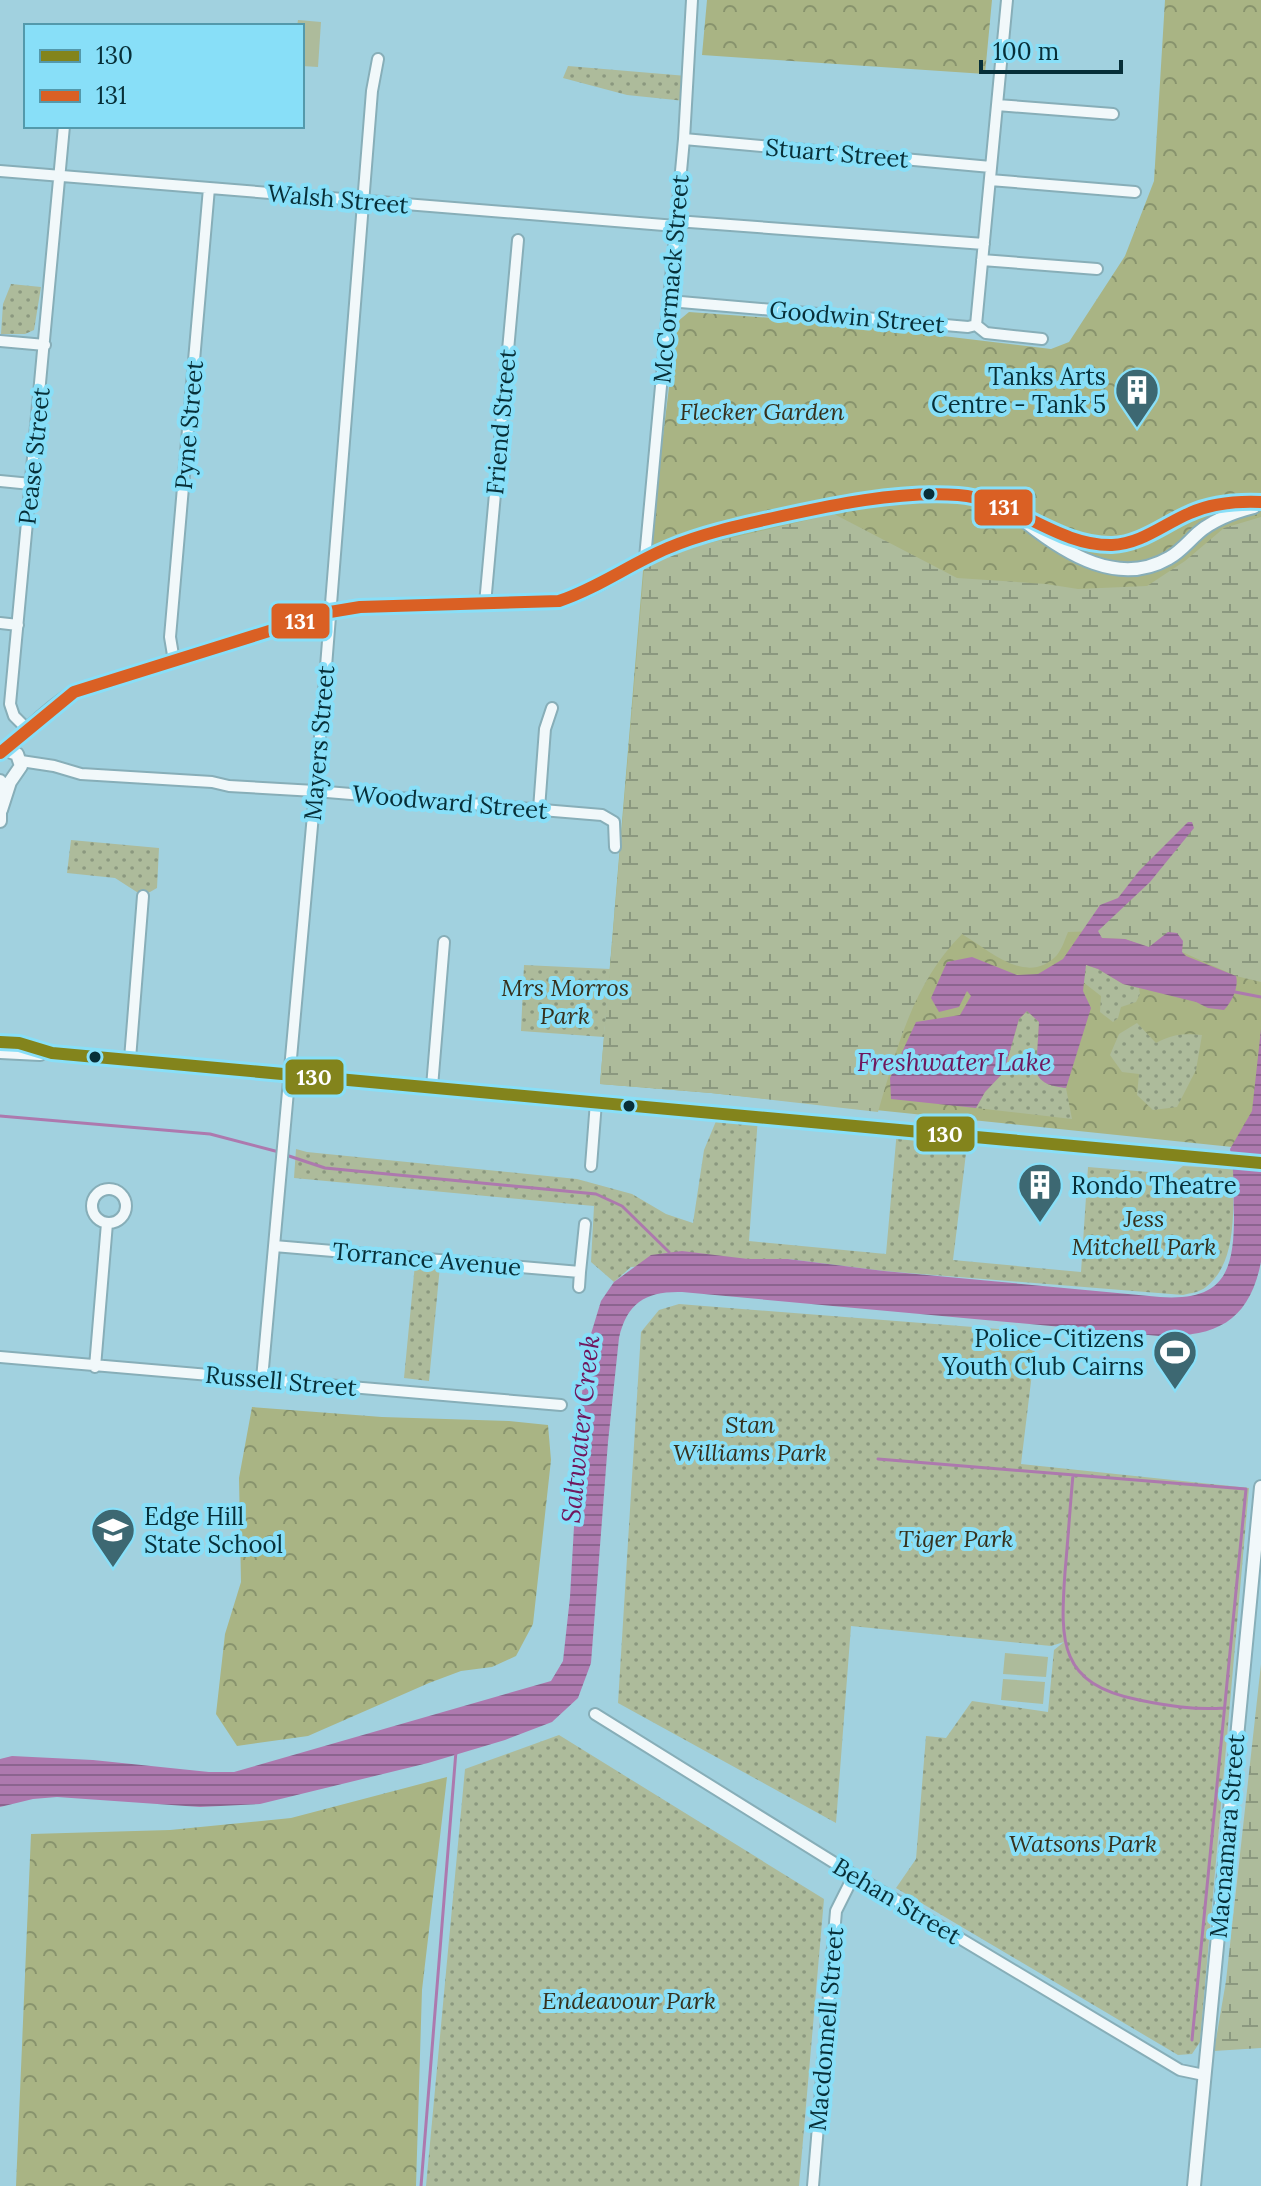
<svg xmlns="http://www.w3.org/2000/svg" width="1261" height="2186" viewBox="0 0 1261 2186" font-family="Lora,serif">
	<defs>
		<pattern id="forest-crowns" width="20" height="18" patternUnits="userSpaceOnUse" patternTransform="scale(2)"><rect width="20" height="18" fill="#a9b484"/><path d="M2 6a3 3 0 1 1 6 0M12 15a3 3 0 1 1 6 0" fill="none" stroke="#88936d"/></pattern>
		<pattern id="wetland-marsh" width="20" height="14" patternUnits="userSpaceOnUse" patternTransform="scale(2)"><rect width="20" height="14" fill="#adbb9b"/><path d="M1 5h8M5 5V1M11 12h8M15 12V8" fill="none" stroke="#8b987f"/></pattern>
		<pattern id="park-dots" width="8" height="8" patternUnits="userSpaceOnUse" patternTransform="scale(2)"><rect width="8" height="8" fill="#adbb9b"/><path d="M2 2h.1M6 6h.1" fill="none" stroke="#8b987f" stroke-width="1.8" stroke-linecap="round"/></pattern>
		<pattern id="water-rules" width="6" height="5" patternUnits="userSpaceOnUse" patternTransform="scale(2)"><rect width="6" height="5" fill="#ad79ae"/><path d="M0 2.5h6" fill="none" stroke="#8b648f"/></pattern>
	</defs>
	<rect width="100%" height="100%" fill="#a1d1df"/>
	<path fill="#adbb9b" d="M298,20L321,22L318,67L302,66V26H297Z
		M1005,1653L1048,1657L1046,1677L1003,1674Z
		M1003,1679L1045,1682L1043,1704L1001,1700Z"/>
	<path fill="url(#forest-crowns)" d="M707,0H992L985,74L702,55Z
		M1165,0H1261V1150L711,1093L600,1084L643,571L650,542L677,322L689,312L826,322L1051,349L1069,342L1125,256L1154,181Z
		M252,1407L382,1417L509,1421L548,1425L551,1460L533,1624L516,1656L492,1667L461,1671L429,1683L308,1736L237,1746L216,1714L225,1634L241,1582L239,1478Z
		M447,1777L422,1990L416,2186H16L31,1834L170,1830L291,1818Z"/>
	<path fill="url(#wetland-marsh)" d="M834,514L957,578L1046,584L1078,589L1147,586L1185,561L1224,528L1261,517V982L1236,976L1182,952L1149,948L1125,939L1101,938L1098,931L1068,932C1065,939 1062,949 1057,955C1027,987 989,950 962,934C913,983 897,1048 878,1112L711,1093L600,1084L645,558Z
		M1261,1664V2048L1214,2051L1226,1981Z"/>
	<path fill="url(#park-dots)" d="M568,66L687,76L685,101L627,95L563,78Z
		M11,284L41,287L34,330L25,334H1L3,304Z
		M71,840L159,848L157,888L143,896L115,878L67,873Z
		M524,965L610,969L604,1037L521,1031Z
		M1086,965L1098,969L1123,984L1139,988L1140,994L1136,1002L1121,1007L1118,1018L1113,1022L1100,1012L1101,996L1083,982Z
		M1027,1011L1039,1022L1036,1072C1042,1085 1053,1086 1066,1088L1072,1119L976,1108L985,1092L1004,1072L1019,1019Z
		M1137,1023L1156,1043C1172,1034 1184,1033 1202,1035L1196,1070L1177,1107L1153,1110L1137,1095L1139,1074L1122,1072L1110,1055L1119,1034Z
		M719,1114L758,1117L749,1241L886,1254L897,1130L968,1137L953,1260L1081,1272L1088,1167L1173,1174L1183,1166L1234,1169C1232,1207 1239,1261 1206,1287C1200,1292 1191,1293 1183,1295L884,1271L788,1259H748L631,1267L614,1282L591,1262L594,1206L294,1178L296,1149L307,1152L577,1179L632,1194L666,1214L693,1223L704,1150Z
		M415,1264L440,1266L429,1381L404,1378Z
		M679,1304L1037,1332L1021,1464L1249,1488L1200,2042L1192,2054L1178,2055L896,1888L916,1859L926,1736L946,1738L972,1701L1048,1712L1054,1650L1064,1642L1051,1646L851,1626L836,1823L618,1703L641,1332L659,1310Z
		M559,1735L824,1899L799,2186H426L465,1769Z"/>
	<path fill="url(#water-rules)" d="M1188,822H1192L1194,828L1150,882L1098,931L1102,938L1125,939L1149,947L1168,932L1177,933L1183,941L1182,952L1186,956L1236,976C1239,987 1232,1002 1224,1010L1208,1008L1196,1002L1123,984L1098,969L1086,965L1083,991L1091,1008L1066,1088C1052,1086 1042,1085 1036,1072L1039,1022L1027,1011L1019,1019L1004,1072L985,1092L976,1108L891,1099L890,1078L916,1022L960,1015L971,996L967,991L959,1007L939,1012L931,998L947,962L972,957L1017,975L1038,974L1063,959L1100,905L1118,898L1139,871Z
		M1261,1029V1262C1249,1322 1216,1337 1159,1336L682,1292C647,1291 627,1302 619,1338L608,1442L591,1663L578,1698L552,1722L505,1740L428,1763L260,1804L200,1807L57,1797L33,1799L0,1807V1759L12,1756L93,1760L209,1772H234L551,1681L563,1661L570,1597L581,1403L587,1347L601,1301L614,1282L651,1255L682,1251L748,1259H788L884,1271L1160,1297C1222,1301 1234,1274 1234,1217C1233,1193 1235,1172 1230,1149L1252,1111Z"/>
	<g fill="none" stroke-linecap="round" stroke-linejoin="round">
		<path stroke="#ad79ae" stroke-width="3" d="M1235,992L1261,997
			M0,1116L210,1134L279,1152
			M286,1155L325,1168L596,1194L622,1206L669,1252
			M878,1459L1246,1489L1192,2040
			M1073,1475C1070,1507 1068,1540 1065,1572C1060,1643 1059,1684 1139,1700C1168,1706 1194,1710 1224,1708
			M421,2186L456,1751"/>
		<g stroke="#87aeb8" stroke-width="14">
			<path id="minor" d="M997,105L1113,114
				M684,139L991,167
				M0,171L676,226
				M990,180L1135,192
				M676,221L984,244
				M982,260L1097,269
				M669,301L968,327L976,325
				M976,325L1007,0
				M976,325L986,333L1042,339
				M0,341L45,345
				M0,481L31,484
				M645,558L684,139L692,0
				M485,604L518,240
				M0,623L18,625
				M174,661L170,637L209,188
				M27,729L14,716L10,704L64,126
				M21,761L54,766L81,774L212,782L229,786L315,791L602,815L614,822L615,847
				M539,809L545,729L552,708
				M130,1059L143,896
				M432,1087L444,942
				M591,1166L596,1102
				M92 1206a17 17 0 1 1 34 0a17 17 0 1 1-34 0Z
				M274,1246L580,1272L585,1224
				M579,1287L580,1272
				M0,1357L561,1405
				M95,1367L107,1223
				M262,1379L323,704L372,91L378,59
				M595,1714L854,1875L1180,2070L1204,2075
				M813,2186L836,1911L854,1875"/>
		</g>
		<g stroke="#87aeb8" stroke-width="16">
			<path id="tertiary" d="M1027,523C1066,554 1119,587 1169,558C1180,552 1188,542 1198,533C1213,520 1234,512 1254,507
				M0,753C13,747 19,737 29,728C43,715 58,702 74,692L330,612L360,607L559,601C597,590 631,564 668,548C698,536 729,529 761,521C826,506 892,493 959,495C1014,497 1056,548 1112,545C1143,544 1163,525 1190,513C1212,503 1237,501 1261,502
				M0,781V821
				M1,810L10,782L21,766L17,754L6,750
				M0,1042L19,1043L52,1053L1261,1163
				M0,1052L40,1054
				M1194,2186L1261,1487"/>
		</g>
		<use href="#minor" stroke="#f1f8fa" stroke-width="10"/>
		<use href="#tertiary" stroke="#f1f8fa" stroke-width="12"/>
		<g stroke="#88dff8" stroke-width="18">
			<path id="bus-1" d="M0,1042L19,1043L52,1053L1261,1163"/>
		</g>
		<g stroke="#88dff8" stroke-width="18">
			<path id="bus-2" d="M0,753L74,692L330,612L360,607L559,601C598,588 630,564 668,548C701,534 737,526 773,518C832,505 896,491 958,495C1014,499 1056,546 1112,545C1141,544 1164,524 1190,513C1212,503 1237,501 1261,502"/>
		</g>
		<use href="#bus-1" stroke="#83841c" stroke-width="12"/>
		<use href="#bus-2" stroke="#da6024" stroke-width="12"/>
	</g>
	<defs>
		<g id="building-pin" transform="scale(2.3)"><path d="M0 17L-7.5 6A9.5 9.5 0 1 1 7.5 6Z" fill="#3d6872" stroke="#88dff8"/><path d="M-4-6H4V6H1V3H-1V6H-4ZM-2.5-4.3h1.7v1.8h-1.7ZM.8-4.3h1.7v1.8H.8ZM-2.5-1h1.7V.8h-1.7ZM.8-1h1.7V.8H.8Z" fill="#fff"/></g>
		<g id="stadium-pin" transform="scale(2.3)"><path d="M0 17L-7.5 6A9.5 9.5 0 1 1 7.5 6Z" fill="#3d6872" stroke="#88dff8"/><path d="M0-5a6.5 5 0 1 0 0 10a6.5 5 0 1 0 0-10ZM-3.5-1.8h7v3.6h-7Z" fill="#fff"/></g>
		<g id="school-pin" transform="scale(2.3)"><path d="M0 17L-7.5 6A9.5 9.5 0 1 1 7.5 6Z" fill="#3d6872" stroke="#88dff8"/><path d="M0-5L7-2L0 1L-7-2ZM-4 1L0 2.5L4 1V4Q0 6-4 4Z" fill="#fff"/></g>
	</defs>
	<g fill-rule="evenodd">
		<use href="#building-pin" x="1137" y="390"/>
		<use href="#building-pin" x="1040" y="1185"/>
		<use href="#stadium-pin" x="1175" y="1352"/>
		<use href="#school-pin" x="113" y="1530"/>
	</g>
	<g fill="#072f38" stroke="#88dff8" stroke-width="3">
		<circle cx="929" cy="494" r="7"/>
		<circle cx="95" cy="1057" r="7"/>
		<circle cx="629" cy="1106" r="7"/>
	</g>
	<g text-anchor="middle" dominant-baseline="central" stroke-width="8" stroke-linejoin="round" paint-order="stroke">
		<g font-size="24" fill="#072f38" stroke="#88dff8">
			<text transform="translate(837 153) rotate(5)">Stuart Street</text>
			<text transform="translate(338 199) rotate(5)">Walsh Street</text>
			<text transform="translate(671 279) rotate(-85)">McCormack Street</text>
			<text transform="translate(857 317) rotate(5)">Goodwin Street</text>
			<text transform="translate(501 422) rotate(-85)">Friend Street</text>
			<text transform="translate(189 425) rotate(-85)">Pyne Street</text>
			<text transform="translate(34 456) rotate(-84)">Pease Street</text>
			<text transform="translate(319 743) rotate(-85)">Mayers Street</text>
			<text transform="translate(450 802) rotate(5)">Woodward Street</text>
			<text transform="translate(427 1259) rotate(5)">Torrance Avenue</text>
			<text transform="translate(281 1381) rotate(5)">Russell Street</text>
			<text transform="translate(1227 1836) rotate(-85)">Macnamara Street</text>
			<text transform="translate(897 1901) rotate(31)">Behan Street</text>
			<text transform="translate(826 2029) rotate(-85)">Macdonnell Street</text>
		</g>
		<g font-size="24" fill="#072f38" stroke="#88dff8" text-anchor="end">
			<text x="1106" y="376">Tanks Arts<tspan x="1106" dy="28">Centre - Tank 5</tspan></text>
			<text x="1071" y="1185" text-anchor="start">Rondo Theatre</text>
			<text x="1144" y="1338">Police-Citizens<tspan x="1144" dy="28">Youth Club Cairns</tspan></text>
			<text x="144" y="1516" text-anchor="start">Edge Hill<tspan x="144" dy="28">State School</tspan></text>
		</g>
		<g font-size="24" font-style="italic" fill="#36311c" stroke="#88dff8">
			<text x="762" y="411">Flecker Garden</text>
			<text x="565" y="987">Mrs Morros<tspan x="565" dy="28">Park</tspan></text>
			<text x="1144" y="1218">Jess<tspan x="1144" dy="28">Mitchell Park</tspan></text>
			<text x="750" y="1424">Stan<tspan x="750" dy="28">Williams Park</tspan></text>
			<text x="956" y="1538">Tiger Park</text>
			<text x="1083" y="1843">Watsons Park</text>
			<text x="629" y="2000">Endeavour Park</text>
		</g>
		<g font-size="26" font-style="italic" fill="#70175d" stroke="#88dff8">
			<text x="954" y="1061">Freshwater Lake</text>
			<text transform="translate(580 1429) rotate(-84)">Saltwater Creek</text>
		</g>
	</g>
	<g stroke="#88dff8" stroke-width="3">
		<rect x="973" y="488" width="61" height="39" rx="8" fill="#da6024"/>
		<rect x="270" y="602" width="61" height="38" rx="8" fill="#da6024"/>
		<rect x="284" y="1058" width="61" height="38" rx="8" fill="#83841c"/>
		<rect x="915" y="1115" width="61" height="38" rx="8" fill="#83841c"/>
	</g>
	<g font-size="22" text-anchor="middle" font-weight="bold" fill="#fff">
		<text x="1004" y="515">131</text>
		<text x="300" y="629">131</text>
		<text x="314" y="1085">130</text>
		<text x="945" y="1142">130</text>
	</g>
	<rect x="24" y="24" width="280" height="104" fill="#88dff8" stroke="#5499ab" stroke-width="2"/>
	<rect x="40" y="50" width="40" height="12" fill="#83841c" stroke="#5499ab" stroke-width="2"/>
	<text x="96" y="64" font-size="24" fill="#072f38">130</text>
	<rect x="40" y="90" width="40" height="12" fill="#da6024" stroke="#5499ab" stroke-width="2"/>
	<text x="96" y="104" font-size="24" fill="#072f38">131</text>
	<path d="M981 60v12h140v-12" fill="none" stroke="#072f38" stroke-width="4"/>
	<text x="993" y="60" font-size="24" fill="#072f38" stroke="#88dff8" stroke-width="6" paint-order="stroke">100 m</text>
</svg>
